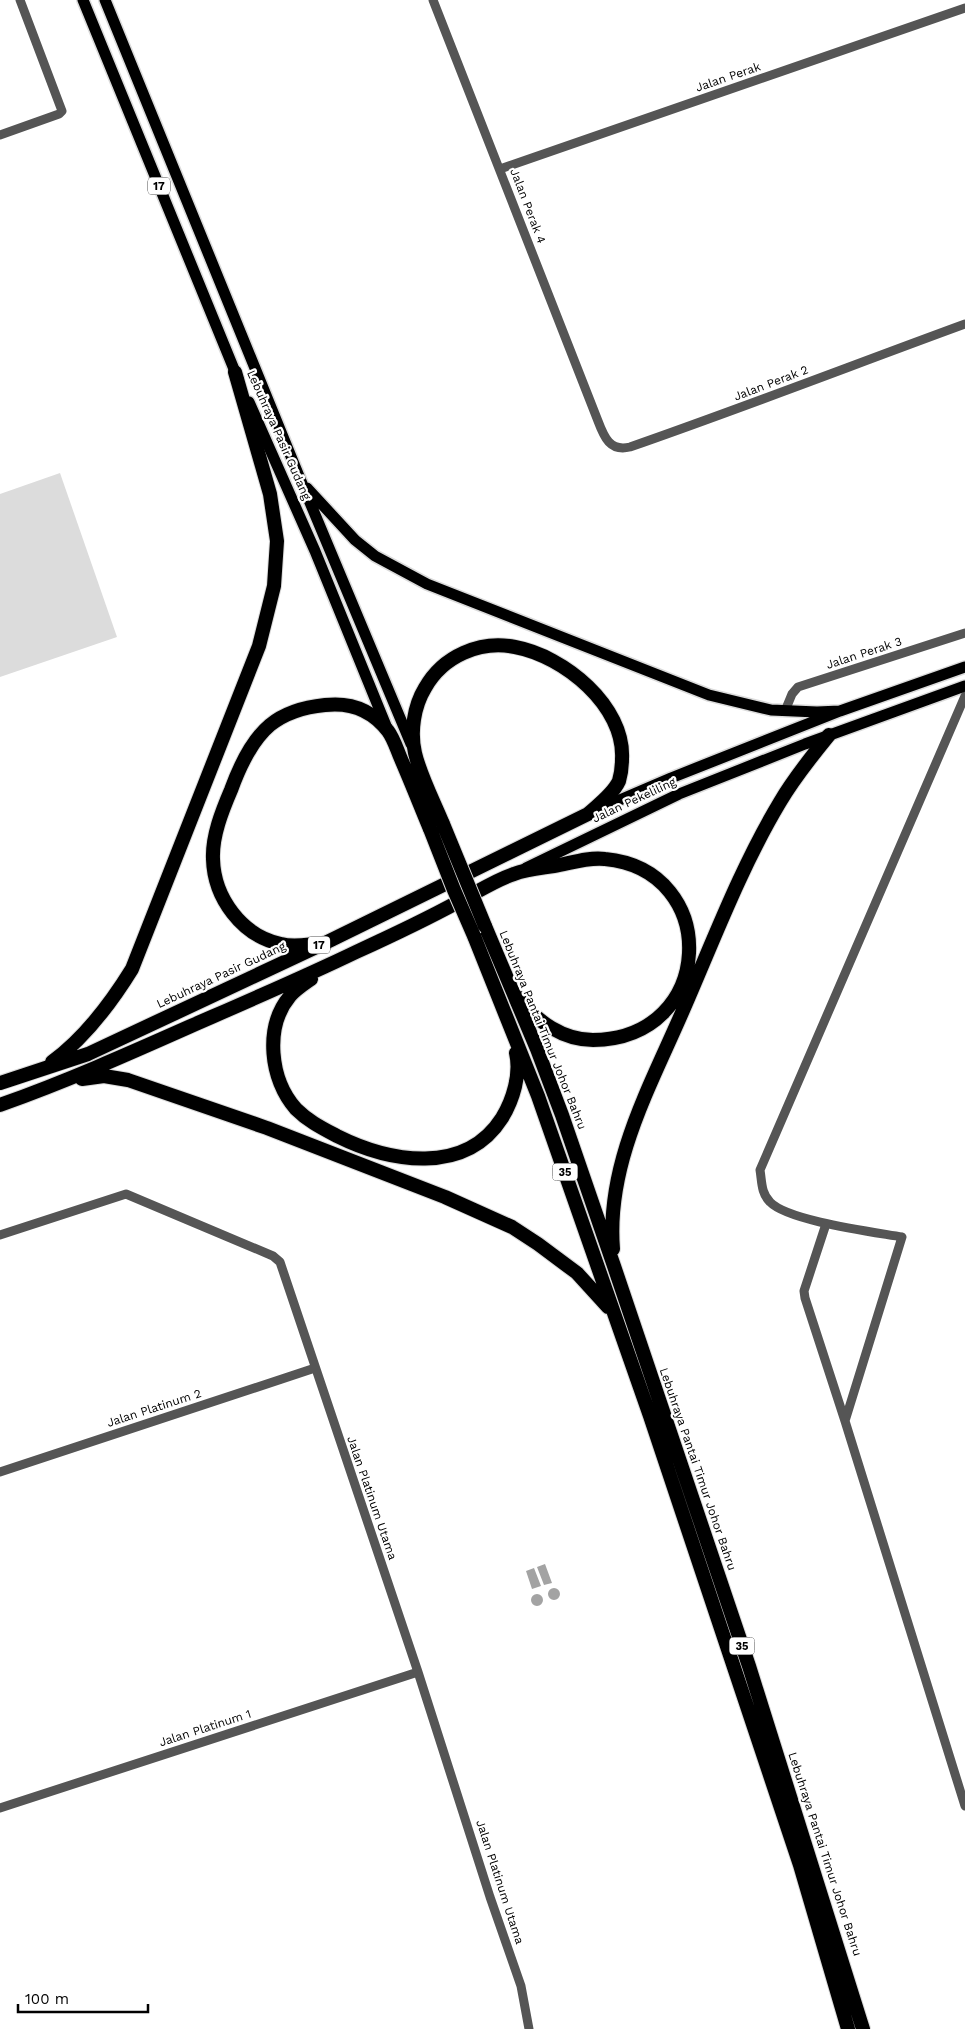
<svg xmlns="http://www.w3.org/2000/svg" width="965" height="2029" viewBox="0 0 965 2029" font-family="'Work Sans',sans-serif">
	<rect width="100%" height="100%" fill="#fff"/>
	<path fill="#dcdcdc" d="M60,473L117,637L0,677V494Z"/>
	<path fill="#a3a3a3" d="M545,1564L552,1583L544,1585L537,1567Z
		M534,1568L541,1586L532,1589L526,1571Z
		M548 1594a6 6 0 1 1 12 0a6 6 0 1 1-12 0Z
		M531 1600a6 6 0 1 1 12 0a6 6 0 1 1-12 0Z"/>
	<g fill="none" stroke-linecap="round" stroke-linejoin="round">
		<g stroke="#dbdbdb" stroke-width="14">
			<path id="major" d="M83,0L238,379
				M105,0L301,481L411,744
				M249,402L315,551L387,728
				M307,488L355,540L375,556L427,584L709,695L771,710L817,712L840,711
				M594,811L671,778L840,711L965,667
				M526,868L679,794L805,744L965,686"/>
		</g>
		<g stroke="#dbdbdb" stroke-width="16">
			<path id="highway" d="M485,926L537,1049L562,1115L614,1266L749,1666L863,2029
				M474,936L538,1096L650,1416L800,1865L848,2029
				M315,944C304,945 292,947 281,944C242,936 214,898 213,859C212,836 222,811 231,790C239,768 251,741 270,725C286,712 305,707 325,705C351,702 372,710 388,731C394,739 397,750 401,759C411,782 420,805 430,829
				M311,979C304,984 296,989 290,996C264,1027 270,1080 296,1109C308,1121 322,1128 337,1136C389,1162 465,1176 502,1118C513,1100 521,1074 516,1053
				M52,1062C86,1037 111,1003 132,969L259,646L274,586L277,541L270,494L235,372
				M82,1079L104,1076L128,1080L267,1128L445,1197L512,1227L538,1244L577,1273L608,1307
				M0,1083L88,1054L323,944L588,814C599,804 613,794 619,781C621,774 622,766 622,759C625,706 564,656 515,647C480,640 443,656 425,688C414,706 410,732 415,753C420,775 434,802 443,824
				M0,1105C65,1082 128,1054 191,1026C246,1002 302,978 356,952C391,936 425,920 458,902C476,893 495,880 514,874C526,869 541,868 554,866C571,863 588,857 605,859C722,870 716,1039 593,1040C564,1040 536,1022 520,998
				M613,1249C606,1163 651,1085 684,1008C714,939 741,867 780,802C794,778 811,757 829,735"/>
		</g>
		<path stroke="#555" stroke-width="9" d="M433,0L598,421C604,437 610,452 630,447C742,408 853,365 965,324
			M0,135L59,114L62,111L20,0
			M500,169L965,8
			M785,711L792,694L798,687L965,633
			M826,1224L804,1291L805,1298L845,1421L965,1806
			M0,1235L126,1194L273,1256L280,1262L418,1672L490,1897L521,1986L529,2029
			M845,1421L902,1237C874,1232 788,1221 770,1202C761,1193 762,1182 760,1170L965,696
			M0,1472L315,1368
			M0,1808L418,1672"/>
		<use href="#major" stroke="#000" stroke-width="11"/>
		<use href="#highway" stroke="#000" stroke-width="14"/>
		<g stroke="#dbdbdb" stroke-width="16" stroke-linecap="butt">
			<path id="highway-bridge" d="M443,824L485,926
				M430,829L454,890L474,936"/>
		</g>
		<use href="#highway-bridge" stroke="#000" stroke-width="14"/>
	</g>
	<g text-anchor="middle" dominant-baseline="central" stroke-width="4.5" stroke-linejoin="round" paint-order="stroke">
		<g fill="#fff" stroke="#4c4c4c" stroke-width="1">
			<rect x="148" y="177.5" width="22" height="17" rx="4"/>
			<rect x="308" y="936.5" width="22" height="17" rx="4"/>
			<rect x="552.5" y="1163.5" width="25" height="17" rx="4"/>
			<rect x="729.5" y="1637.5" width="25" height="17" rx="4"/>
		</g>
		<g font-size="11" font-weight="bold" fill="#000">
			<text x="159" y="186">17</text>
			<text x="319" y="945">17</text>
			<text x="565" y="1172">35</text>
			<text x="742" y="1646">35</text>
		</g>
		<g font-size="12" fill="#000" stroke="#fff">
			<text transform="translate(728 77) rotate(-19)">Jalan Perak</text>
			<text transform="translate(528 206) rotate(69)">Jalan Perak 4</text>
			<text transform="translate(771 383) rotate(-21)">Jalan Perak 2</text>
			<text transform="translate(279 435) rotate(66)">Lebuhraya Pasir Gudang</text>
			<text transform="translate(864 653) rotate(-18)">Jalan Perak 3</text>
			<text transform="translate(634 800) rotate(-25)">Jalan Pekeliling</text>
			<text transform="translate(221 975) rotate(-25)">Lebuhraya Pasir Gudang</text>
			<text transform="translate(543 1030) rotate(68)">Lebuhraya Pantai Timur Johor Bahru</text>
			<text transform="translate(154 1408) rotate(-18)">Jalan Platinum 2</text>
			<text transform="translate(698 1469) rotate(71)">Lebuhraya Pantai Timur Johor Bahru</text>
			<text transform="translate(372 1498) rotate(71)">Jalan Platinum Utama</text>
			<text transform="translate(205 1728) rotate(-18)">Jalan Platinum 1</text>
			<text transform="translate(825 1854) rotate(72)">Lebuhraya Pantai Timur Johor Bahru</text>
			<text transform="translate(500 1882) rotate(72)">Jalan Platinum Utama</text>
		</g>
	</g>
	<path d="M18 2004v8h130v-8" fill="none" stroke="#000000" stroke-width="2.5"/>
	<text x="25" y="2004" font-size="15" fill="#000000" stroke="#ffffff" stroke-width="4" paint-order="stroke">100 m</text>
</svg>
